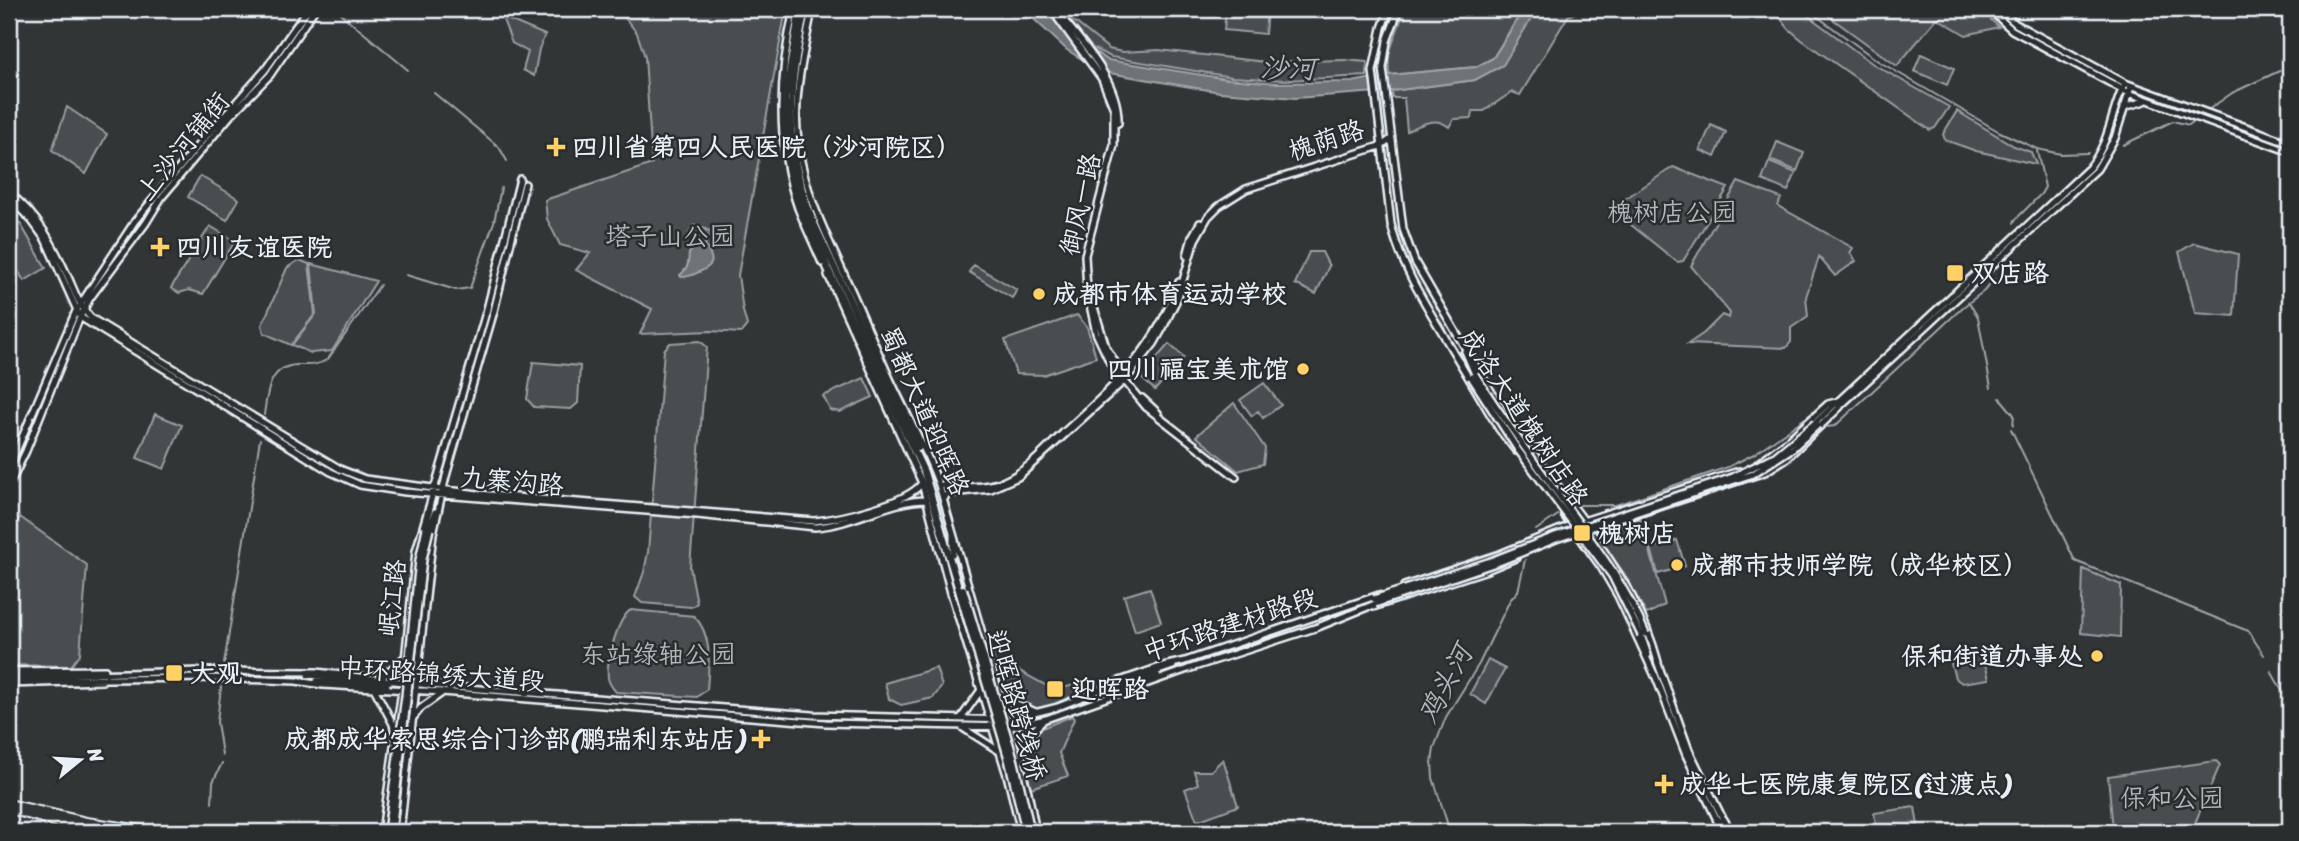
<svg xmlns="http://www.w3.org/2000/svg" width="2299" height="841" viewBox="0 0 2299 841" font-family="Sriracha,'LXGW WenKai TC',sans-serif">
	<rect width="100%" height="100%" fill="#323536"/>
	<filter id="ink" filterUnits="userSpaceOnUse"><feTurbulence type="fractalNoise" baseFrequency=".0143" numOctaves="2"/><feDisplacementMap in="SourceGraphic" scale="14" xChannelSelector="R" yChannelSelector="G"/><feConvolveMatrix kernelMatrix="1 2 1 2 8 2 1 2 1" color-interpolation-filters="sRGB"/></filter>
	<g filter="url(#ink)">
		<path fill="#494d4f" stroke="#989fa4" stroke-width="2" d="M618,9H786L738,275L743,311L747,325L741,333L710,331L640,334L652,309L576,270L590,253L560,245L547,219L545,200L652,164L645,57L637,33Z
			M1226,9H1267L1265,34L1224,30Z
			M1405,9H1523L1493,58L1476,67L1389,75L1388,56Z
			M1537,9H1584L1568,16L1520,95L1512,92L1484,111H1473L1472,118L1454,119L1449,127C1435,116 1422,124 1407,131L1404,98H1393L1392,91L1475,80Z
			M1773,9H1799L1873,64L1949,107L1935,128L1930,130L1802,40L1789,29Z
			M1819,9H1979L1999,27L1966,35L1937,18L1897,66Z
			M1065,14L1109,49L1122,52L1159,50L1266,62L1345,60L1367,62V76L1284,80L1232,77L1111,57L1092,48Z
			M502,17L545,35L539,49L534,76L523,70L528,52L512,43Z
			M1921,54L1954,68L1947,85L1914,71Z
			M67,107L107,134L86,174L52,150Z
			M1957,111L2014,146L2031,152L2036,164L1976,151L1945,140L1943,134Z
			M1711,125L1726,132L1715,157L1700,150Z
			M1777,142L1804,153L1797,171L1770,160Z
			M1769,162L1796,173L1788,191L1762,180Z
			M1673,167L1728,188L1683,261L1677,262L1614,211V206Z
			M200,176L239,199L227,220L188,197Z
			M1738,182L1781,198L1778,206L1853,248L1850,253L1856,261L1835,276L1819,257L1806,297L1808,316L1791,328V342L1786,348L1688,344L1704,333L1722,315L1729,318L1730,313L1691,266Z
			M10,219L15,226L20,223L46,268L24,281L9,255Z
			M210,226L235,241L203,294L189,290L179,293L171,288Z
			M2194,243L2238,254L2234,316L2195,313L2179,252Z
			M1309,252H1322L1329,266L1316,294L1295,284Z
			M299,260L309,264L315,314L291,345L264,333L262,325L287,268Z
			M311,264L376,281L332,351L311,353L292,345L316,314Z
			M974,265L1017,290L1012,298L969,272Z
			M1077,315L1087,327L1096,357L1043,375L1016,374L1005,340Z
			M700,341L707,347L690,567L697,603L691,607L642,603L635,597L644,572L648,552L664,350L670,343Z
			M1169,344L1184,357L1155,390L1140,377Z
			M533,362L580,366L578,403L571,409L534,407L527,399Z
			M864,378L873,397L840,412L830,410L823,396Z
			M1264,383L1281,405L1263,418L1258,411L1252,416L1240,400Z
			M1234,403L1265,448L1263,464L1238,471L1196,436Z
			M155,414L182,425L164,469L137,458Z
			M20,517L87,565L80,654L71,666L9,665V533L10,534Z
			M1645,519L1648,526L1645,528V533L1665,605C1658,607 1655,612 1646,614L1624,573L1601,542L1604,532Z
			M1677,540L1685,566L1658,574L1651,548Z
			M2083,569L2121,585L2120,637L2081,633Z
			M1150,588L1161,622L1135,631L1124,596Z
			M631,610L694,616C713,635 709,664 707,689L697,697L616,692C612,687 608,683 608,677C606,661 618,617 631,610Z
			M1981,647L1989,679L1962,683L1955,678L1951,664Z
			M1488,660L1505,669L1486,704L1470,694Z
			M1005,663L1054,690L1079,684L1080,693L1054,704L1033,709L1007,698L1004,694L996,667L1004,666Z
			M936,668L942,686L933,698L901,705L889,699L885,683Z
			M1072,716L1074,719L1059,753L1068,776L1031,788L1023,761L1037,730Z
			M1223,759L1238,806L1197,821L1185,789L1198,784L1194,771H1211Z
			M2216,761L2220,765L2192,830H2113L2108,776Z
			M1915,807L1918,826L1877,831L1874,813Z"/>
		<path fill="#6e7376" stroke="#9fa5aa" stroke-width="2" d="M1023,9H1041L1049,14L1067,34L1108,60L1227,79L1278,83L1352,82L1389,75L1476,67L1493,58L1524,9H1537L1503,65L1475,80L1392,91L1295,98L1220,92L1103,72L1067,50Z
			M696,225L716,234L707,239L705,244C712,258 718,264 699,272C692,275 689,277 681,277L680,275C689,267 688,264 689,253L695,246L689,234L693,226Z"/>
		<g fill="none" stroke-linecap="round" stroke-linejoin="round">
			<path stroke="#9fa5aa" stroke-width="2" d="M1807,9L1878,61L1998,131L2037,149L2061,154L2088,153
				M341,14L408,70
				M434,93L499,147L507,161
				M2208,110L2232,93L2290,66
				M2123,145L2173,121L2189,125L2195,120
				M2014,223L2015,220L2041,194L2045,187L2037,151
				M406,275L456,290L470,288L494,222L501,188
				M1969,303L1978,317L1991,388
				M2000,398L2014,415L2013,425
				M264,415C267,393 269,366 297,365C309,365 318,366 328,359L380,285
				M1827,427L1835,426L1963,307L1984,291L1994,279
				M2011,429L2075,561L2248,631L2264,655
				M1576,505H1616L1728,467L1754,454L1811,414
				M1536,530L1558,515
				M224,664L260,439
				M2271,671L2290,705
				M221,687L217,722L222,755
				M212,803L213,782L222,763
				M1450,832L1433,778L1432,763L1434,748L1446,717L1479,664L1510,600L1518,591L1525,560"/>
			<path stroke="#4d5153" stroke-width="5" stroke-dasharray="5 2.5" stroke-linecap="butt" d="M831,718L948,721
				M988,724L1028,720L1111,692"/>
			<g stroke="#e8f1f8" stroke-width="10">
				<path id="major" d="M794,9C779,74 776,144 798,208C805,226 814,244 822,263
					M812,9C805,49 794,89 797,130C800,185 825,231 847,281C863,315 876,349 892,383C908,417 926,449 939,485L1028,792L1036,832
					M1051,9L1102,79L1114,109V145L1085,255L1087,291L1096,333L1110,363L1146,407L1236,477
					M1055,9C1080,41 1120,80 1118,123
					M1389,9L1382,28L1373,71L1391,224C1401,266 1424,302 1446,339
					M1399,9L1387,41L1383,68L1403,229L1415,262L1458,336
					M1989,9L2012,30L2129,93L2290,152
					M1999,9L2016,24L2125,83L2290,143
					M2124,107L2145,101
					M9,193C39,215 54,246 69,279C75,293 80,307 91,318L303,447L342,470L365,479L478,494L814,521C839,519 908,503 922,483
					M9,198L32,221L45,239L80,317L331,472L360,485L405,492L697,515L815,527C854,525 888,500 927,500
					M1187,256L1192,237L1200,223
					M828,275L922,483L951,593L1007,775L1021,832
					M1093,304L1106,347L1123,375
					M1457,334L1509,421L1585,522
					M1445,338L1499,429L1516,451
					M1465,351L1475,374
					M1142,398L1158,413
					M1839,407L2097,169L2115,138L2131,86
					M1815,423L2089,168C2111,141 2110,113 2125,83
					M1758,463L1786,442L1828,404L1836,402
					M9,468L76,311L135,221L200,143L265,70L308,9
					M939,485C960,487 984,489 1004,481C1027,471 1044,451 1062,434C1114,386 1155,351 1179,282
					M9,486L26,451L80,317L90,298L146,223L162,197L231,115L270,75L315,9
					M944,499L947,494L951,493L991,489L1018,477L1126,379L1154,344L1164,326L1178,297L1195,240L1208,217L1219,206L1246,189L1383,145L1391,139
					M1564,515L1601,567L1618,596L1655,676
					M426,528L430,508
					M430,529L435,512
					M1590,530C1621,577 1643,607 1658,662
					M1584,532L1765,472L1787,458L1840,407
					M953,533V554
					M1404,586L1500,554L1571,525L1739,471
					M1373,607L1487,570L1516,558
					M1641,635L1648,655
					M419,661C422,671 430,680 439,684
					M1657,661L1689,750L1723,819
					M9,671L105,670
					M308,675L388,682
					M1655,675L1686,755L1717,820
					M9,676L202,671L316,672L429,685L813,715L1007,720L1058,707L1093,693L1108,685L1163,666L1185,661L1379,595
					M382,677L406,656
					M9,680L209,678L296,681L323,685L442,692L826,723L1010,727L1046,719L1188,669L1318,627L1375,604
					M317,681L387,686
					M9,684L102,681
					M1110,688L1173,666
					M375,690L393,724L395,734
					M1111,692L1158,676
					M1002,694L1007,700L1036,712
					M413,718L421,708L442,693
					M961,718L981,690
					M963,728L999,751
					M1020,762L1035,729L1042,722
					M382,832L402,690L416,551L487,309L520,179
					M400,832L433,534L446,476L494,311L525,184"/>
			</g>
			<g stroke="#e8f1f8" stroke-width="11">
				<path id="highway" d="M800,9L785,99L788,149L796,190L828,269L924,472L959,590
					M805,9C789,89 781,140 812,219L918,448
					M1723,819L1731,832
					M1717,820L1725,832"/>
			</g>
			<use href="#major" stroke="#2a2d2e" stroke-width="5"/>
			<use href="#highway" stroke="#2a2d2e" stroke-width="6"/>
			<path stroke="#e8f1f8" stroke-width="2" d="M9,799L87,817L192,832
				M9,814L73,832"/>
			<g stroke="#e8f1f8" stroke-width="10" stroke-linecap="butt">
				<path id="major-bridge" d="M1475,374C1504,421 1537,465 1570,511C1599,550 1627,588 1646,634
					M1471,377L1518,450L1612,576L1641,635
					M1374,599L1488,562L1555,536L1733,477L1775,456L1815,423
					M1375,604L1499,562L1556,539L1753,474L1793,448L1818,425
					M387,832L405,696L419,560L426,528
					M392,832L423,559L430,529"/>
			</g>
			<g stroke="#e8f1f8" stroke-width="11" stroke-linecap="butt">
				<path id="highway-bridge" d="M963,589L1013,756L1031,832
					M959,590L1008,757L1026,832"/>
			</g>
			<use href="#major-bridge" stroke="#2a2d2e" stroke-width="5"/>
			<use href="#highway-bridge" stroke="#2a2d2e" stroke-width="6"/>
		</g>
	</g>
	<g fill="#ffd166" stroke="#2a2d2e" stroke-width="2.5">
		<path d="M552.5 136.5h7v7h7v7h-7v7h-7v-7h-7v-7h7z"/>
		<path d="M156.5 236.5h7v7h7v7h-7v7h-7v-7h-7v-7h7z"/>
		<rect x="1946" y="264" width="18" height="18" rx="3.5"/>
		<circle cx="1039" cy="294" r="7"/>
		<circle cx="1303" cy="369" r="7"/>
		<rect x="1573" y="524" width="18" height="18" rx="3.5"/>
		<circle cx="1677" cy="565" r="7"/>
		<circle cx="2097" cy="656" r="7"/>
		<rect x="165" y="664" width="18" height="18" rx="3.5"/>
		<rect x="1046" y="680" width="18" height="18" rx="3.5"/>
		<path d="M757.5 728.5h7v7h7v7h-7v7h-7v-7h-7v-7h7z"/>
		<path d="M1660.5 773.5h7v7h7v7h-7v7h-7v-7h-7v-7h7z"/>
	</g>
	<g text-anchor="middle" dominant-baseline="central" stroke-width="5" stroke-linejoin="round" paint-order="stroke">
		<g font-size="26" fill="#e8f1f8" stroke="#2a2d2e">
			<text transform="translate(1326 140) rotate(-18)">槐荫路</text>
			<text transform="translate(183 146) rotate(-51)">上沙河铺街</text>
			<text transform="translate(1080 204) rotate(-77)">御风一路</text>
			<text transform="translate(925 411) rotate(66)">蜀都大道迎晖路</text>
			<text transform="translate(1524 417) rotate(56)">成洛大道槐树店路</text>
			<text transform="translate(512 481) rotate(5)">九寨沟路</text>
			<text transform="translate(392 598) rotate(-84)">岷江路</text>
			<text transform="translate(1230 624) rotate(-18)">中环路建材路段</text>
			<text transform="translate(441 674) rotate(4)">中环路锦绣大道段</text>
			<text transform="translate(1017 705) rotate(74)">迎晖路跨线桥</text>
		</g>
		<g font-size="26" font-weight="bold" fill="#e8f1f8" stroke="#2a2d2e" text-anchor="start">
			<text x="572" y="147">四川省第四人民医院（沙河院区）</text>
			<text x="176" y="247">四川友谊医院</text>
			<text x="1971" y="273">双店路</text>
			<text x="1053" y="294">成都市体育运动学校</text>
			<text x="1289" y="369" text-anchor="end">四川福宝美术馆</text>
			<text x="1598" y="533">槐树店</text>
			<text x="1691" y="565">成都市技师学院（成华校区）</text>
			<text x="2083" y="656" text-anchor="end">保和街道办事处</text>
			<text x="190" y="673">大观</text>
			<text x="1071" y="689">迎晖路</text>
			<text x="745" y="739" text-anchor="end">成都成华索思综合门诊部(鹏瑞利东站店)</text>
			<text x="1680" y="784">成华七医院康复院区(过渡点)</text>
		</g>
		<g font-size="26" fill="#b0b8bd" stroke="#2a2d2e">
			<text x="1672" y="212">槐树店公园</text>
			<text x="670" y="236">塔子山公园</text>
			<text x="658" y="654">东站绿轴公园</text>
			<text x="2172" y="798">保和公园</text>
		</g>
		<g font-size="28" font-style="italic" fill="#b1b8be" stroke="#2a2d2e">
			<text transform="translate(1288 68) rotate(1)">沙河</text>
			<text transform="translate(1445 684) rotate(-62)">鸡头河</text>
		</g>
	</g>
	<rect width="2299" height="841" fill="none" stroke="#2a2d2e" stroke-width="35"/>
	<rect x="18" y="18" width="2264" height="806" fill="none" stroke="#e8f1f8" stroke-width="2.5" filter="url(#ink)"/>
	<g transform="translate(80 760) rotate(72)" stroke="#2a2d2e" stroke-width="5" paint-order="stroke">
	<path d="M0-5L12 26L0 18L-12 26Z" fill="#e8f1f8"/>
	<text y="-10" font-size="19" font-weight="bold" text-anchor="middle" fill="#e8f1f8">N</text>
	</g>
</svg>
